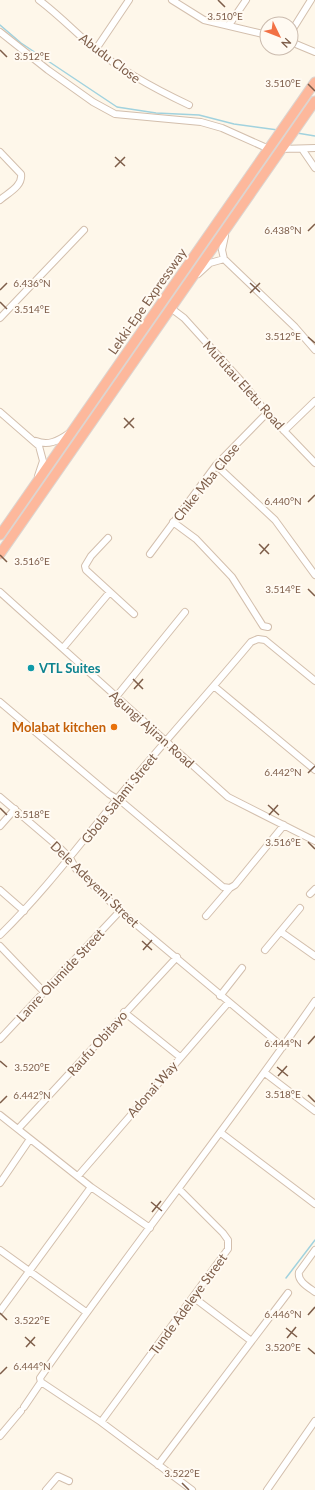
<svg xmlns="http://www.w3.org/2000/svg" width="315" height="1490" viewBox="0 0 315 1490" font-family="Lato,sans-serif">
	<rect width="100%" height="100%" fill="#fef7ea"/>
	<g fill="none" stroke-linecap="round" stroke-linejoin="round">
		<path stroke="#a1d2de" stroke-width="1.5" d="M0,25L21,43L117,107L156,113L199,115L234,124L278,130
			M297,133L315,136
			M286,1278L315,1240"/>
		<g stroke="#d3bfad" stroke-width="8">
			<path id="minor" d="M39,0C59,15 75,32 94,48C123,72 155,89 189,105
				M172,0L204,20L267,35
				M229,25L246,0
				M0,32L48,70L93,102L115,114L201,122L222,128L269,149
				M291,32L311,0
				M291,42L315,52
				M96,49L129,0
				M281,149L315,148
				M302,149L315,168
				M0,152L21,174C23,186 8,193 0,200
				M224,259L295,327L315,350
				M224,259L222,250L225,236
				M198,274L210,263L224,259
				M172,309L184,318L243,383L267,413L315,463
				M0,318L84,230
				M0,412L39,446L43,461L38,476
				M284,431L315,401
				M36,441C48,446 58,441 68,434
				M216,465L275,520L315,575
				M173,522L196,539L232,577L263,626L268,627
				M108,538L91,556L85,566L86,570L134,614
				M150,554L216,465L267,413
				M0,592L228,797L315,841
				M63,648L109,593
				M215,687L315,770
				M116,697L185,612
				M0,702L109,794L122,802L223,887L230,888L235,885L284,825
				M0,797L61,849L70,858L76,869L120,911L283,1047
				M0,826L15,809
				M0,890L24,911
				M310,894L315,889
				M206,916L230,888
				M281,932L315,956
				M0,935C43,893 79,845 117,799C160,746 207,695 251,642L258,639L265,640L315,681
				M0,946L44,992
				M265,950L300,908
				M220,996L242,968
				M124,1012L180,1057
				M0,1039L120,911
				M265,1073L315,1111
				M0,1115L91,1187L150,1228
				M18,1129L177,957
				M221,1133L315,1204
				M78,1176L228,1003
				M0,1183L30,1139
				M0,1250L86,1312
				M315,1250L299,1272C297,1281 308,1287 315,1292
				M193,1297L250,1340
				M0,1311L91,1187
				M24,1407L41,1382
				M101,1422L228,1249V1240L223,1233L179,1189
				M0,1436L21,1411
				M158,1465L288,1293
				M46,1490L58,1476L69,1481
				M192,1490L101,1422L41,1382L40,1378C129,1251 226,1129 315,1001
				M267,1490L315,1421"/>
		</g>
		<g stroke="#ddd5d0" stroke-width="11">
			<path id="highway" d="M0,535L315,82
				M0,554L315,101"/>
		</g>
		<use href="#minor" stroke="#fff" stroke-width="6"/>
		<use href="#highway" stroke="#fdb89c" stroke-width="9"/>
	</g>
	<path fill="none" stroke="#7d5d49" stroke-width="1.5" d="M218,0L225,7M0,50L7,57M308,84L315,91M115,157L125,166M115,167L125,157M308,231L315,224M250,283L260,292M0,290L7,283M250,293L260,283M0,302L7,309M308,337L315,343M124,418L134,428M124,428L134,418M308,502L315,495M259,544L269,554M260,554L269,544M0,555L7,562M308,589L315,596M133,679L143,689M134,689L143,679M308,773L315,766M268,805L279,815M0,808L7,815M269,815L278,805M308,842L315,849M142,941L152,950M143,950L152,940M308,1044L315,1036M0,1061L7,1067M277,1067L288,1076M278,1076L287,1066M308,1095L315,1102M0,1103L7,1096M151,1202L162,1211M152,1212L161,1201M0,1313L7,1320M308,1315L315,1307M286,1328L297,1337M25,1337L35,1346M287,1338L296,1327M26,1347L35,1337M308,1348L315,1354M0,1374L7,1367M182,1483L189,1490"/>
	<circle fill="#0f9aa8" stroke="#fffaf2" stroke-width="1.5" cx="31" cy="668" r="4"/>
	<circle fill="#e8710a" stroke="#fffaf2" stroke-width="1.5" cx="114" cy="727" r="4"/>
	<g text-anchor="middle" dominant-baseline="central" stroke-width="4" stroke-linejoin="round" paint-order="stroke">
		<g font-size="13" fill="#7d5d49" stroke="#fffaf2">
			<text transform="translate(110 58) rotate(37)">Abudu Close</text>
			<text transform="translate(147 301) rotate(-55)">Lekki-Epe Expressway</text>
			<text transform="translate(244 385) rotate(48)">Mufutau Eletu Road</text>
			<text transform="translate(206 482) rotate(-51)">Chike Mba Close</text>
			<text transform="translate(152 729) rotate(42)">Agungi Ajiran Road</text>
			<text transform="translate(119 798) rotate(-51)">Gbola Salami Street</text>
			<text transform="translate(95 884) rotate(44)">Dele Adeyemi Street</text>
			<text transform="translate(60 975) rotate(-47)">Lanre Olumide Street</text>
			<text transform="translate(97 1043) rotate(-48)">Raufu Obitayo</text>
			<text transform="translate(152 1089) rotate(-49)">Adonai Way</text>
			<text transform="translate(188 1304) rotate(-54)">Tunde Adeleye Street</text>
		</g>
		<g font-size="13" font-weight="bold" fill="#0d838f" stroke="#fffaf2" text-anchor="start">
			<text x="39" y="668">VTL Suites</text>
		</g>
		<g font-size="13" font-weight="bold" fill="#c56008" stroke="#fffaf2" text-anchor="end">
			<text x="106" y="727">Molabat kitchen</text>
		</g>
	</g>
	<g font-size="10" text-anchor="middle" fill="#7d5d49" stroke="#fffaf2" stroke-width="4" stroke-linejoin="round" paint-order="stroke">
		<text x="225" y="20">3.510°E</text>
		<text x="32" y="60">3.512°E</text>
		<text x="283" y="87">3.510°E</text>
		<text x="283" y="234">6.438°N</text>
		<text x="32" y="287">6.436°N</text>
		<text x="32" y="313">3.514°E</text>
		<text x="283" y="340">3.512°E</text>
		<text x="283" y="505">6.440°N</text>
		<text x="32" y="565">3.516°E</text>
		<text x="283" y="593">3.514°E</text>
		<text x="283" y="776">6.442°N</text>
		<text x="32" y="818">3.518°E</text>
		<text x="283" y="846">3.516°E</text>
		<text x="283" y="1047">6.444°N</text>
		<text x="32" y="1071">3.520°E</text>
		<text x="283" y="1098">3.518°E</text>
		<text x="32" y="1099">6.442°N</text>
		<text x="283" y="1318">6.446°N</text>
		<text x="32" y="1324">3.522°E</text>
		<text x="283" y="1351">3.520°E</text>
		<text x="32" y="1370">6.444°N</text>
		<text x="182" y="1477">3.522°E</text>
	</g>
	<g transform="translate(279 36) rotate(133)"><circle r="19" fill="#fffaf2" stroke="#cbbbae"/>
	<path d="M0-3L7 15L0 10L-7 15Z" fill="#f27145"/>
	<text y="-6" font-size="11" font-weight="bold" text-anchor="middle" fill="#7d5d49">N</text>
	</g>
</svg>
